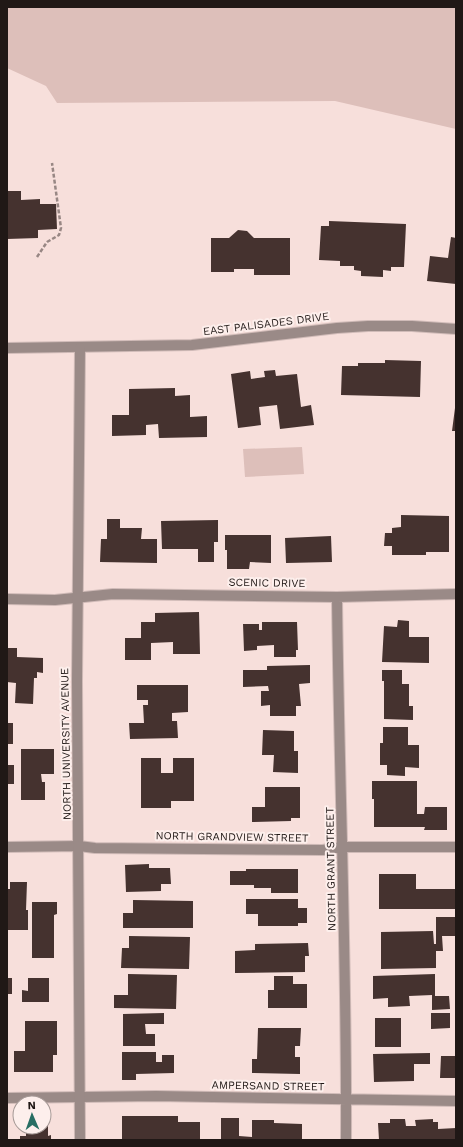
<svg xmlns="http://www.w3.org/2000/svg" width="463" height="1147" viewBox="0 0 463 1147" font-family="'Work Sans',sans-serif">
	<rect width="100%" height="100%" fill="#f7dfdb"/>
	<path fill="#ddbfba" d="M7,7H456V129L335,101L57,103L46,86L7,68Z
		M302,447L304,474L245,477L243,449Z"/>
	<path fill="#45322f" d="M7,191H21V200L40,199V204H56L57,229L38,230V238L7,239Z
		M329,221L406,224L404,267H391V271L383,270V277L361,276V271L354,270V266H340V261L319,260L321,226H329Z
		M238,230L247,231L254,238H290V275H254V269H234V272H211V238H229Z
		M451,237L456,238V284L427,281L430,256L448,258Z
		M385,360L421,361L420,397L341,395L342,366H358V363H385Z
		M275,370L276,376L297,374L301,407L311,405L314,425L280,429L277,405L259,407L261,425L238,428L231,374L250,371L251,379L265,377L264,371Z
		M175,388V396L190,395V417L207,416V437L159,438L158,424L146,425V435L112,436V415H129V389Z
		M455,408H456V431H452Z
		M401,515L449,516V552H426V555H392V546H384L385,533H392V528L401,527Z
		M107,519H120V528H142L141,539H157V563L100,562L101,539H107Z
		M218,520V542H214V562H198V549H162L161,521Z
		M225,535H271V563L250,562L249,569H227V550H225Z
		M331,536L332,562L286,563L285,538Z
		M199,612L200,654H173V642L151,643V660H125V638H141V622H155V613Z
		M398,620L409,621V637H429V663L382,662L384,626L397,627Z
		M262,622H297L298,650H296V657H274V645L257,646V650L244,651L243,624H259V630H262Z
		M7,648H17V657L43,658V673L37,672V678H34L33,704L15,703L16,683L7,682Z
		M310,665V683L299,684L301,706H296V716H270V705L261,706V691H269L268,686L243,687V670H267V666Z
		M382,670H402V684H409V706H413V720L384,719V681H382Z
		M137,685H188V712L172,713V721H177L178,738L130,739L129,723H144L143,705H148V700H137Z
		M7,723H13V744H7Z
		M383,727H408V745H419V768L405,767V776L387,775V765H380V743H383Z
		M263,730L294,731V751H298V773L273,772L274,755H262Z
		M21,749H54V774H41L42,782H45V800H21Z
		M141,758H161V773H173V758H194V801H171V808H141Z
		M7,765H14V784H7Z
		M372,781H417V814H424L425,807H447V830H424L425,827H374V799H372Z
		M265,787H300V818H291V821L252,822V807H265Z
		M149,864V868H170L171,884H161V891L126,892L125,865Z
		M246,869H298V893H271V888H254V885H230V871H246Z
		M379,874H416V889H456V909H379Z
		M10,882H27L26,910H28V930H8L7,889H10Z
		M246,899H298V908H307V923H298V926H258V914H246Z
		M133,900L193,901V928H123V913H133Z
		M32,902H57V914L54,915V958H32Z
		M436,917H456V936H442L443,951H436V968L381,969V932L433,931L434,944H436Z
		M129,936L190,937L189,969L121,968L122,948H129Z
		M308,943L309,956H305V972L235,973V951L255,950V944Z
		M128,974L177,975L176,1009L114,1008V995H128Z
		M435,974V996H449L450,1009L432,1010V995L409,996L410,1006L388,1007V998L373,999V976Z
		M274,976H293V984H307V1008H268V990H274Z
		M7,978H12V994H7Z
		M28,978H49V1002H22V990L28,991Z
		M164,1013V1024H145L146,1034H155V1046H123V1014Z
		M431,1013H450V1028L431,1029Z
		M375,1018H401V1047H375Z
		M25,1021H57V1055H53V1072H14V1051H25Z
		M258,1028H301L300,1046H295V1057H300V1074L252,1073V1059H257Z
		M122,1052H156V1062H162V1055H174V1073L136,1074V1080H122Z
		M430,1053V1064H414V1081L374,1082L373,1054Z
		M441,1056H456V1078H440Z
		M122,1116H178V1122H200V1140H122Z
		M221,1118H239V1136L252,1137V1120H274V1123L302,1124V1140H221Z
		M390,1119H405L406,1126H416L415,1120L433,1119V1122H438V1129L456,1128V1140H379L378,1123H390Z
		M44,1120H48V1136L51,1135V1140H20V1136H26V1127H44Z"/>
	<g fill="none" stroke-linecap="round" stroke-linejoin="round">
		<g stroke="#d0bbb8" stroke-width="12">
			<path id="minor" d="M7,348L192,345L337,328L368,326H412L456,329
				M337,597C339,778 347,959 346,1140
				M7,599L55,600L113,594L337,597L456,594
				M7,847L79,846L95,848L323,850L342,847H456
				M7,1098L156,1096L456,1101"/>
		</g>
		<g stroke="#d0bbb8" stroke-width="12">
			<path id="tertiary" d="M80,348L77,681L80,1140"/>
		</g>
		<path stroke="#988784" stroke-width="2.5" stroke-dasharray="4 2" stroke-linecap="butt" d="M37,257L47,242L59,235L61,228L52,163"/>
		<use href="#minor" stroke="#9a8a87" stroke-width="10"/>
		<use href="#tertiary" stroke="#9a8a87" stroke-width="10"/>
	</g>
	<g text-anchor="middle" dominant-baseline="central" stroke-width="4" stroke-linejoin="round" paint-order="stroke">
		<g font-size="11" fill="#201816" stroke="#fdefec">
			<text transform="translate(266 324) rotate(-7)">EAST PALISADES DRIVE</text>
			<text transform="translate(267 583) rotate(1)">SCENIC DRIVE</text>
			<text transform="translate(66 744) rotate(-91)">NORTH UNIVERSITY AVENUE</text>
			<text transform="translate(232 837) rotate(1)">NORTH GRANDVIEW STREET</text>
			<text transform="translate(331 869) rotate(-91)">NORTH GRANT STREET</text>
			<text transform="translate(268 1086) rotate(1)">AMPERSAND STREET</text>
		</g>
	</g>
	<rect width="463" height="1147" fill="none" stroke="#201816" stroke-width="16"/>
	<g transform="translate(32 1115) rotate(358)"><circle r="19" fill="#fdefec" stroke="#a59996"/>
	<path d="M0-3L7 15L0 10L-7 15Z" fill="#286e63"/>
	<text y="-6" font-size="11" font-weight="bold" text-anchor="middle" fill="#201816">N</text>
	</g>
</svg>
